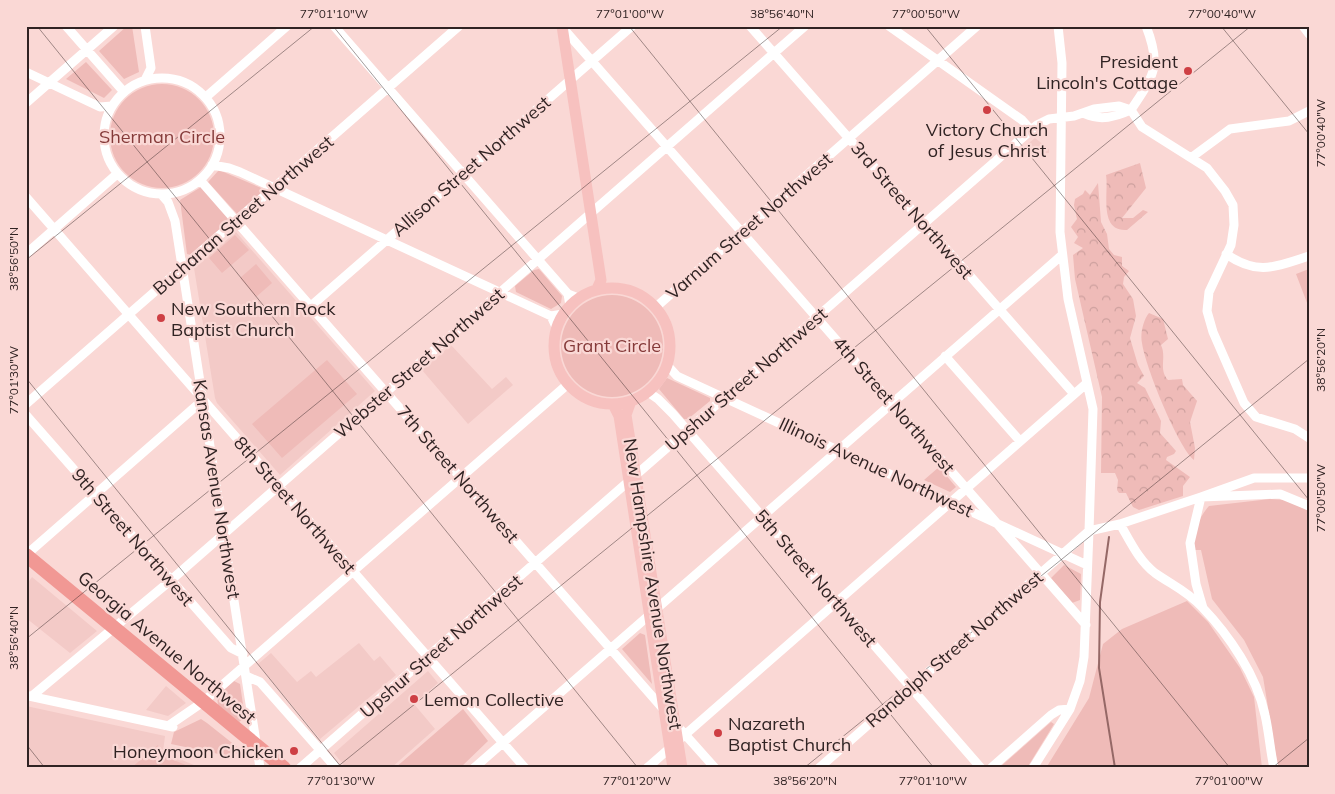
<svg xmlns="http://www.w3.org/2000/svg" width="1335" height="794" viewBox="0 0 1335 794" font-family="Mulish,sans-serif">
	<defs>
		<pattern id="forest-crowns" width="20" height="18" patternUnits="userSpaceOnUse" patternTransform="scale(1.25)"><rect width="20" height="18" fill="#efbbb8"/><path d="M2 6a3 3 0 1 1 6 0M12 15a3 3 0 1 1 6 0" fill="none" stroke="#cda09e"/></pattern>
	</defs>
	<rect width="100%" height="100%" fill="#fad8d5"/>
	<path fill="#f3cac7" d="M1035,138L1049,149V153L1028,154L1023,148Z
		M236,232L375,391L280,475L217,403L215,398L194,268Z
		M451,345L492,389L506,377L513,385L468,424L422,370Z
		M32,577L97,631L70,653L26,618V585Z
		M359,643L374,661L380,656L396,675L320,739L258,664L271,653L297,682L311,671L316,677Z
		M428,671L438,683L414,704L435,729L391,768H346L334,753Z
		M166,686L186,703L168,716L146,710Z
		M26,706L165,736L163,752L201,768H26Z"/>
	<path fill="#efbbb8" d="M127,26H132L139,72L124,79L99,51Z
		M86,62L112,90L104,98L66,79Z
		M110 136a52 52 0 1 1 104 0a52 52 0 1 1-104 0Z
		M219,170L266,190L238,215L208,182Z
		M201,187L231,220L191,255L187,254L180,200Z
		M235,235L249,250L222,273L209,258Z
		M256,264L272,283L256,297L240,278Z
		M539,269L562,296L561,303L551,309L516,292L515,286L534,270Z
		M1309,269V308L1296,274Z
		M561 346a51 51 0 1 1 102 0a51 51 0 1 1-102 0Z
		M327,360L357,394L282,458L252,424Z
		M667,378L710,398V401L688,419H684L659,389Z
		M939,467L956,487L950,492L924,480Z
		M1270,499L1286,500L1309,511V768H1278L1263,677L1244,640L1212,599L1201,550H1194C1193,534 1198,518 1209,506Z
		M1064,565L1081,574L1080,600L1072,603L1051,578Z
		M1187,601L1208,622L1240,668L1254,697L1262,768H1046L1089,698L1103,644L1122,629Z
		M640,633L645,635L652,684L622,649Z
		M234,681L240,684L245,718L239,722L218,705L217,696Z
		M463,709L488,741L460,768H395Z
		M201,719L207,723L241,750L233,757L171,744L174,732Z
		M1051,722L1054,724L1027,768H999Z
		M158,745L159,754L193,768H131Z"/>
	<path fill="url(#forest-crowns)" d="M1140,163L1146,188L1122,218H1133L1143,210L1148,212L1127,230C1098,232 1109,192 1106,175Z
		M1098,183L1101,222L1107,234L1109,249L1114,255L1122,257V266L1129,271L1124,277L1123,284L1133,299L1136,316L1130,338L1138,365L1144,376L1137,383L1145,388L1161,421L1160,433L1176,451L1174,454L1167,457L1166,460L1190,477L1183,486V496L1139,510L1133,507L1126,493H1119L1117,490L1118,480L1115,473H1101L1102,397L1075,279L1073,255L1083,248L1074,243L1078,237L1071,227L1077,219L1074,205L1075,199L1083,194L1085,190L1090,195Z
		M1149,313L1163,319L1168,339L1161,345C1167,358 1158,369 1168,380L1182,379L1183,385L1197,401L1190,422L1195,448L1194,460C1178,447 1145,366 1142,343C1140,335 1143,320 1149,313Z"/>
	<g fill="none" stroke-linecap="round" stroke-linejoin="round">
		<path stroke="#956866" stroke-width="2" d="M1109,537L1100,602L1099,668L1115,768"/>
		<path stroke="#fff" stroke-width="9" d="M66,26L124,92
			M334,26L568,294L578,298
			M750,26L1074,394
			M889,26L1022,120L1031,130
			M1303,26L1309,34
			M562,27L1086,625
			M26,72L100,107L112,106
			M104 136a58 58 0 1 1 116 0a58 58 0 1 1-116 0Z
			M145,80L151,68L145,26
			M206,97L287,26
			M26,103L114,26
			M1131,110L1142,127L1207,168L1225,191L1233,205L1234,225L1231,245L1209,292L1207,311L1213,332L1244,403L1256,417L1295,429L1309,438
			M1131,110C1154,75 1162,67 1146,26
			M1085,114C1101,121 1115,117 1131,110
			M1192,157L1230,129L1289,121L1309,111
			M212,165L229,168L240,172L551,316L563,314
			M200,180L665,711
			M161,194L168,202L175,221L260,768
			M26,197L525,768
			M26,254L117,174
			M1226,254C1258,276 1275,267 1309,256
			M568,294L570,306
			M311,306L632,26
			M656,307L977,26
			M551,316L556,327
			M945,356L1020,441
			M667,365L677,376L1087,565
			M648,392L658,399L673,414L981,768
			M26,404L459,26
			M26,415L231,648L243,654
			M1120,524C1130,541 1139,561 1155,573C1172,585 1187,591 1202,607C1229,635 1257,676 1265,715C1269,732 1270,750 1274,768
			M26,555L203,400
			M1203,608L1196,584L1190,543L1201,497L1254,478H1309
			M246,676L260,682L336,768
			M29,696L173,727
			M32,696L170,581L805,26
			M673,721L715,768
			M168,726L203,702L568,384
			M300,768L1037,125L1049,119L1074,116L1094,109L1119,106L1131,110
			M474,768L1062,255
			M647,768L1087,383
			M819,768L1089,531L1120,524L1201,497L1280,494L1309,506
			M991,768L1051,715L1059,710L1070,709
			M1033,768L1070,709L1080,681L1084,657L1089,531L1093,409L1068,299L1060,232L1062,63L1058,26"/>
		<path stroke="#f7c1bf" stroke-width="11" d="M562,26L601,280L597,289
			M554 346a58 58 0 1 1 116 0a58 58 0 1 1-116 0Z
			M631,401L626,415L682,768
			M613,404L619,416L673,768"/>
		<path stroke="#f19894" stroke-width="14" d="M26,555L284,768"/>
	</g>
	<path fill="none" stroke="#302323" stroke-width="1" stroke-opacity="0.45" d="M37,26L638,768M333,26L934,768M629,26L1230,768M925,26L1309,500M1221,26L1309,134M26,260L315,26M26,378L342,768M26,639L783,26M26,744L45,768M336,768L1251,26M804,768L1309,359M1272,768L1309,738"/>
	<g fill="#ce3f44" stroke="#fad8d5" stroke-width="2">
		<circle cx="1188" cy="71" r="5"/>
		<circle cx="987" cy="110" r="5"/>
		<circle cx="161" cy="318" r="5"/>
		<circle cx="414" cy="699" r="5"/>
		<circle cx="718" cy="733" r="5"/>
		<circle cx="294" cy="751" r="5"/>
	</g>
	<g text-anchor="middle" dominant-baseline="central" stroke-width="4.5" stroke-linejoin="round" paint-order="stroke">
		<g font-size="18" fill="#302323" stroke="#fad8d5" text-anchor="start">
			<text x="1178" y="61" text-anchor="end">President<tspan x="1178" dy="21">Lincoln's Cottage</tspan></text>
			<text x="987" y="129" text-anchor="middle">Victory Church<tspan x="987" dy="21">of Jesus Christ</tspan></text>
			<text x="171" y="308">New Southern Rock<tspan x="171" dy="21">Baptist Church</tspan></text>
			<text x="424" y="699">Lemon Collective</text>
			<text x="728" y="723">Nazareth<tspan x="728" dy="21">Baptist Church</tspan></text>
			<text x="284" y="751" text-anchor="end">Honeymoon Chicken</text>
		</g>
		<g font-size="18" fill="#853a39" stroke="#fad8d5">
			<text x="162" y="136">Sherman Circle</text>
			<text x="612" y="345">Grant Circle</text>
		</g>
		<g font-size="18" fill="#302323" stroke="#fad8d5">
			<text transform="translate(471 166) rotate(-41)">Allison Street Northwest</text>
			<text transform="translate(912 210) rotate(49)">3rd Street Northwest</text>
			<text transform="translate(243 215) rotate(-41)">Buchanan Street Northwest</text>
			<text transform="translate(749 226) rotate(-41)">Varnum Street Northwest</text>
			<text transform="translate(419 363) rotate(-41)">Webster Street Northwest</text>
			<text transform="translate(746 379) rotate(-41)">Upshur Street Northwest</text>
			<text transform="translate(894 405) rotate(49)">4th Street Northwest</text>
			<text transform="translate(876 467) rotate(25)">Illinois Avenue Northwest</text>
			<text transform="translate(458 474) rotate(49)">7th Street Northwest</text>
			<text transform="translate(217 489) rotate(81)">Kansas Avenue Northwest</text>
			<text transform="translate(295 505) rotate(49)">8th Street Northwest</text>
			<text transform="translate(133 537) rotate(49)">9th Street Northwest</text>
			<text transform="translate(816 578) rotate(49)">5th Street Northwest</text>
			<text transform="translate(653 584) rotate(81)">New Hampshire Avenue Northwest</text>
			<text transform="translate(441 646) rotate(-41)">Upshur Street Northwest</text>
			<text transform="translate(167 647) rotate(40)">Georgia Avenue Northwest</text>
			<text transform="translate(954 649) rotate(-41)">Randolph Street Northwest</text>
		</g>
	</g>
	<rect width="1335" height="794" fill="none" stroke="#fad8d5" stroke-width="55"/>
	<rect x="28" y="28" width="1280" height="738" fill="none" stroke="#302323" stroke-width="2"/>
	<g font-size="12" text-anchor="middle" fill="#302323">
		<text x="334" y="18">77°01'10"W</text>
		<text x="630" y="18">77°01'00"W</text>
		<text x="782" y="18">38°56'40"N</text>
		<text x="926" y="18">77°00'50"W</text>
		<text x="1222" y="18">77°00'40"W</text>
		<text transform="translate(1321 133) rotate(-90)" y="4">77°00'40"W</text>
		<text transform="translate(14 259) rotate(-90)" y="4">38°56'50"N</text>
		<text transform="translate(1321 360) rotate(-90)" y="4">38°56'20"N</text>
		<text transform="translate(14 380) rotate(-90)" y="4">77°01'30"W</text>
		<text transform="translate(1321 498) rotate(-90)" y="4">77°00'50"W</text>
		<text transform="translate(14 638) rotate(-90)" y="4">38°56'40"N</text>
		<text x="341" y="785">77°01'30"W</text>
		<text x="637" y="785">77°01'20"W</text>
		<text x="805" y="785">38°56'20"N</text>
		<text x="933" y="785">77°01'10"W</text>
		<text x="1229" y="785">77°01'00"W</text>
	</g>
</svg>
